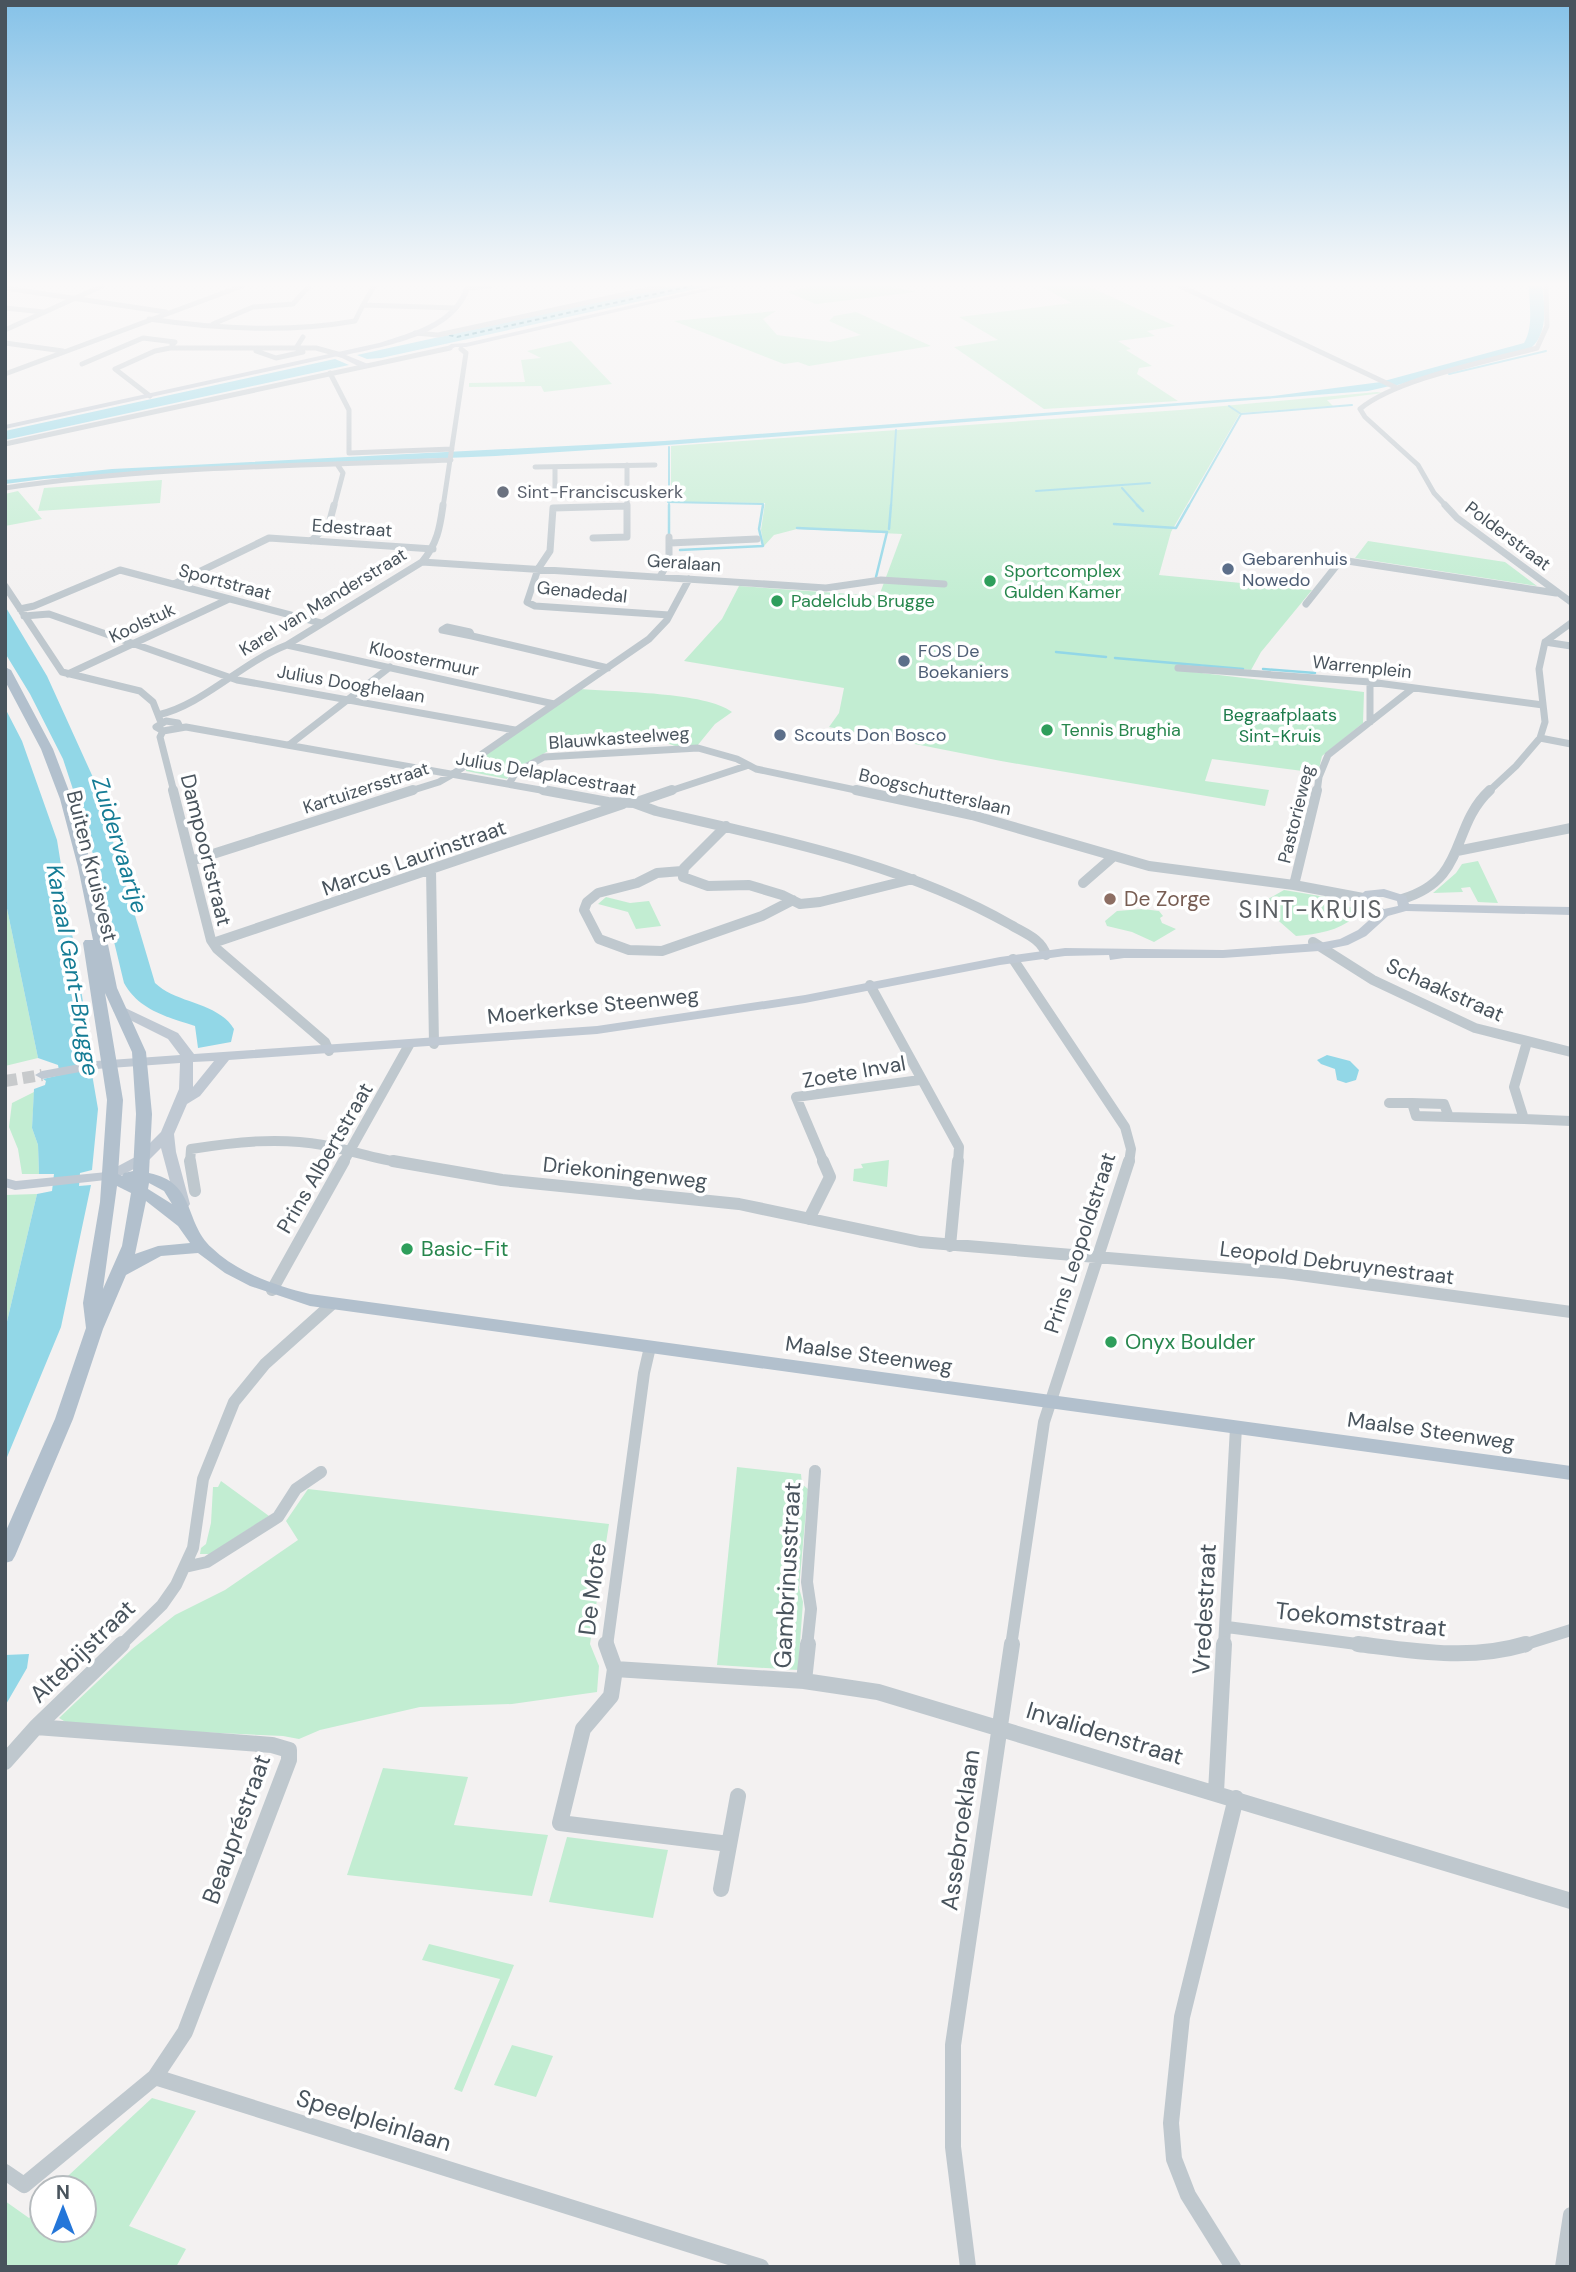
<svg xmlns="http://www.w3.org/2000/svg" width="1576" height="2272" viewBox="0 0 1576 2272" font-family="'DM Sans',sans-serif">
	<rect width="100%" height="100%" fill="#f3f1f1"/>
	<path fill="#c2edd2" d="M811,286H889L916,292L816,304L787,292Z
		M1040,286H1088L1175,326L1147,331L1155,336L1118,341L1131,349L1126,350L1152,366L1139,368L1137,374L1178,401L1044,409L954,347L998,340L959,317L1072,303Z
		M776,311L763,319L777,335L830,342L861,335L829,321L834,316L856,312L931,346L809,366L798,362L784,364L674,321Z
		M571,341L612,384L544,392L541,386L469,387V383L525,382L521,360L541,358L527,351Z
		M1377,392L1383,393L1327,400L1333,406L1240,413L1171,532L1159,575L1312,590L1261,652L1251,670L1196,664L1193,672L1364,692L1363,723L1322,756L1318,773L1212,759L1205,781L1269,790L1265,806L1001,761L829,727L839,713L844,688L684,661L722,619L739,586L879,596L902,534L797,529L774,535L764,546L761,530L765,503L671,502V446L1180,410Z
		M162,480L160,503L38,511L44,488Z
		M18,491L42,519L5,526V494Z
		M1368,541L1505,562L1537,586L1355,558Z
		M580,689C614,692 707,692 732,712L715,724L697,746H675L664,742L550,750L511,772L507,779L466,771V768Z
		M1478,861L1498,903L1478,902L1470,887L1461,888L1463,892L1433,893L1456,873L1462,864Z
		M1284,890L1332,898L1354,909L1355,917C1338,931 1318,934 1296,936L1265,909L1245,912Z
		M606,897L630,903L649,901L661,926L636,929L628,912L598,904Z
		M5,899L38,1058L5,1066Z
		M1143,909L1159,911L1163,916L1160,918L1162,923L1176,929L1154,942L1132,932L1107,926L1105,921L1117,911Z
		M34,1092L32,1128L38,1145L39,1174H22L18,1149L9,1127L12,1103Z
		M889,1160L887,1187L853,1181L854,1169L863,1168L861,1164Z
		M37,1194L5,1330V1195Z
		M737,1467L801,1474L802,1484L808,1489L799,1588L803,1602L798,1670L717,1665Z
		M221,1481L269,1516L210,1554H200L201,1548L206,1544L211,1523L213,1487H218Z
		M308,1489L609,1524L590,1644L599,1666L597,1692L512,1704L420,1707L320,1730L299,1739L283,1736L72,1726L59,1718L132,1649L175,1615L225,1590L298,1540L286,1521Z
		M383,1768L468,1777L454,1825L548,1835L532,1896L347,1875Z
		M567,1837L668,1850L653,1918L549,1902Z
		M429,1944L514,1965L462,2092L454,2089L500,1979L422,1960Z
		M512,2045L553,2056L536,2097L494,2085Z
		M152,2098L196,2111L129,2226L186,2249L176,2267H5V2201L29,2218L42,2204V2230H84V2188H55Z"/>
	<path fill="#92d7e7" d="M671,286H709L381,358L367,359L357,355Z
		M1529,286H1542C1545,306 1548,334 1531,348L1394,386L1384,381L1524,343C1534,326 1529,305 1529,286Z
		M335,359L349,365L5,440V431Z
		M1381,382L1390,386L1368,391L654,446L496,456L201,468L44,479L5,484V480L112,469L664,441L1273,396Z
		M5,606L47,676L96,784L155,983C177,1004 218,1002 234,1029L231,1042L198,1048L195,1026C167,1017 139,1010 124,983L89,838L63,759L30,694L5,653Z
		M5,708L22,741L57,840L89,1039L88,1055L82,1056L84,1075L92,1074L98,1109L92,1170L80,1173L79,1186L91,1185L61,1327L5,1462V1330L37,1194L52,1191L54,1174H39L38,1145L32,1128L34,1089L45,1085L46,1081L43,1079L60,1075L58,1065L38,1058L5,899Z
		M1327,1055L1350,1061L1359,1070L1356,1080L1346,1083L1337,1080L1335,1069L1321,1064L1317,1060Z
		M29,1654L27,1668L5,1706V1655Z"/>
	<g fill="none" stroke-linecap="round" stroke-linejoin="round">
		<path stroke="#92d7e7" stroke-width="2" d="M1449,374L1546,351
			M1229,406L1241,414L1352,405
			M669,447V507
			M1122,488L1139,507
			M1036,491L1150,483
			M668,502L763,504V507
			M891,507L896,430
			M1188,507L1241,414"/>
		<path stroke="#92d7e7" stroke-width="2.5" d="M669,505V534
			M1137,505L1143,511
			M1114,524L1176,528L1189,505
			M797,528L887,532L876,577
			M889,529L891,505
			M680,550L763,546L759,529L763,505
			M1056,652L1106,657
			M1115,658L1243,669
			M1263,669L1315,673"/>
		<path stroke="#157c95" stroke-width="2" stroke-dasharray="4.5 3.5" stroke-linecap="butt" d="M449,335L457,337L692,286"/>
		<path stroke="#c8cacc" stroke-width="12" stroke-dasharray="12 6" stroke-linecap="butt" d="M5,1081L42,1075"/>
		<path stroke="#bfc8ce" stroke-width="5" d="M1180,286L1397,388
			M5,288L166,312
			M468,288L490,286
			M363,305L374,286
			M5,308L44,312
			M149,319C217,329 288,333 355,321L363,305L456,308
			M213,324L253,307L293,304L309,286
			M5,330L102,286
			M415,333L438,335L663,286
			M5,343L63,351
			M256,351L276,358L303,352L296,348L303,337
			M82,364L143,338L175,342L172,345
			M330,373L349,410V453L452,449
			M5,374L242,286
			M150,396L115,369L155,351L170,348H316L341,355
			M5,444L450,348
			M627,465V507
			M535,467L655,465
			M555,467V493L627,492
			M5,488C152,466 303,466 451,460
			M334,507L343,473L337,464
			M443,507L466,353L461,349
			M601,507L626,506
			M1447,507L1434,493L1418,465L1365,417L1360,409C1396,379 1489,361 1537,348L1547,326L1546,286"/>
		<path stroke="#bfc8ce" stroke-width="7" d="M1445,505L1457,518L1571,602
			M626,506L553,508L550,551L538,569L527,602L535,606L669,615
			M593,538L627,537V505
			M311,541L329,524L334,505
			M670,543L757,539
			M422,562L826,588L881,580L944,584
			M660,577L669,560V537
			M174,584L269,538L433,549
			M5,586L62,672L140,691L153,702L160,720
			M1306,604L1341,560L1556,593
			M20,609L34,606L120,570L321,623
			M24,616L49,614L237,680L515,730
			M447,627L470,632L472,636L442,630Z
			M472,636L608,668
			M1545,642L1571,646
			M287,645L554,704
			M1178,668L1370,682L1543,705
			M68,674L229,599
			M1370,682V722
			M158,715C203,705 242,662 287,645L422,562C437,544 440,528 443,505
			M180,727L178,723L166,721L156,727L163,731L186,727L552,792
			M163,731L160,737L174,792
			M1540,738L1571,744
			M289,745L390,667
			M509,784L516,772L544,757L698,748L737,759L756,769L865,792
			M407,792L439,782L453,774L649,639L667,620L689,579
			M667,792L746,766
			M1317,792L1319,777L1328,755L1413,688
			M1488,792L1516,766L1540,738L1545,722L1539,669L1545,642L1571,623"/>
		<path stroke="#bfc8ce" stroke-width="10" d="M173,790L211,940L217,949L325,1042L329,1051
			M543,790L608,802L634,803L656,811C777,839 902,863 1011,925C1024,933 1042,939 1046,955
			M856,790L972,815L1149,866L1294,885L1363,898
			M634,803L672,790
			M726,826L684,868L683,877L708,886L749,885L782,895L800,904L820,902L913,879
			M1457,851L1571,828
			M191,861L413,790
			M431,870L434,1044
			M682,871L657,873L637,883L598,893L587,902L584,910L599,939L629,950L662,951L762,916L793,900
			M1083,883L1114,856
			M1294,885L1317,790
			M1402,899C1469,879 1449,828 1490,790
			M1313,942L1373,980L1475,1028L1571,1052
			M213,943L623,804
			M1013,959L1125,1127L1131,1149L1129,1163
			M870,985L959,1147L958,1163
			M1389,1103H1412
			M1412,1103L1444,1104L1449,1117L1416,1116Z
			M1449,1117L1524,1119L1514,1087L1527,1042
			M1524,1119L1571,1121
			M190,1163L191,1149C234,1142 279,1137 323,1145C350,1150 376,1159 403,1163
			M343,1163L409,1045
			M824,1163L796,1097L920,1080"/>
		<path stroke="#bfc8ce" stroke-width="12" d="M190,1161L195,1191
			M393,1161L502,1180L739,1204L920,1242L1285,1273L1571,1312
			M809,1219L830,1177L823,1161
			M950,1246L958,1161
			M272,1290L344,1161
			M185,1567L207,1562L278,1517L296,1489L321,1472
			M1227,1627L1372,1646
			M120,1646L162,1605L176,1585L193,1548L203,1479L234,1402L265,1364L332,1304
			M607,1646L644,1373L650,1347
			M807,1646L811,1609L807,1582L815,1471
			M1011,1646L1044,1422L1129,1161
			M1224,1646L1236,1427
			M1520,1646L1571,1630"/>
		<path stroke="#bfc8ce" stroke-width="16" d="M606,1644L615,1669L611,1696L583,1729L560,1823L729,1844
			M1358,1644C1414,1651 1471,1661 1526,1644
			M615,1669L804,1681L878,1692L1571,1901
			M804,1681L808,1644
			M5,1762L36,1727L122,1644
			M1216,1792L1224,1644
			M721,1889L738,1796
			M155,2077L761,2267
			M5,2172L24,2185L155,2077L185,2032L289,1760V1750L272,1745L36,1727
			M968,2267L953,2147V2045L1012,1644
			M1233,2267L1188,2195L1174,2159L1171,2123L1182,2017L1236,1798
			M1563,2267L1571,2215"/>
		<path fill="#c0c9d3" fill-rule="evenodd" d="M465,286H471C456,335 390,345 346,355L368,364V368H362L338,356L5,429V425L379,343C412,332 453,323 465,286Z
			M715,286H728L466,347H455L450,350L446,348L451,344L466,343Z
			M1384,889L1406,896L1409,904L1571,907V915L1406,911L1388,916L1366,936L1348,945L1319,951L1223,958H1124L1110,960L1109,955L1065,956L1000,965L805,1003L597,1034L229,1060L200,1096L187,1104L174,1134L176,1152L190,1204L188,1207H178L176,1204L161,1148L147,1162L115,1179L15,1190L5,1187V1178L16,1181L107,1172L137,1156L161,1132L179,1089L180,1063L96,1069L42,1079L35,1075L42,1071L96,1061L180,1055L168,1039L114,1012L113,1009L114,1006L119,1005L178,1033L194,1054L597,1026L805,995L1000,957L1065,948L1223,950L1319,943L1340,939L1358,930L1376,914L1360,906L1357,898L1365,891ZM1372,897H1383L1397,901L1398,906L1384,909L1370,902ZM214,1061L193,1087V1062Z"/>
		<path fill="#b2c0cd" fill-rule="evenodd" d="M5,667L11,670L53,749L72,799L92,867L117,988L146,1052L152,1114L149,1173C197,1183 183,1221 212,1248C238,1273 276,1286 310,1294L1571,1466V1480L310,1306L250,1286L225,1273L198,1253L161,1256L126,1275L103,1329L73,1419L15,1556L12,1561L5,1563V1533L55,1419L86,1328L83,1303L100,1202L107,1100L83,943L85,940H93L78,867L60,799L41,749L5,681ZM105,993L132,1052L136,1114L133,1171L124,1173L122,1176L118,1174L123,1100ZM149,1183L164,1191L172,1204L148,1189ZM117,1186L131,1193L122,1246L103,1289ZM146,1201L178,1226L190,1243L158,1246L135,1254Z"/>
	</g>
	<linearGradient id="sky" x2="0" y2="1"><stop stop-color="#85c2e8"/><stop offset="0.47" stop-color="#faf9f9"/><stop offset="1" stop-color="#faf9f9" stop-opacity="0"/></linearGradient>
	<rect width="1576" height="604" fill="url(#sky)"/>
	<circle fill="#6b7280" stroke="#fff" stroke-width="2.5" cx="503" cy="492" r="7"/>
	<g fill="#5c6f8a" stroke="#fff" stroke-width="2.5">
		<circle cx="1228" cy="569" r="7"/>
		<circle cx="904" cy="661" r="7"/>
		<circle cx="780" cy="735" r="7"/>
	</g>
	<g fill="#2e9e5b" stroke="#fff" stroke-width="2.5">
		<circle cx="990" cy="581" r="7"/>
		<circle cx="777" cy="601" r="7"/>
		<circle cx="1047" cy="730" r="7"/>
		<circle cx="407" cy="1249" r="7"/>
		<circle cx="1111" cy="1342" r="7"/>
	</g>
	<circle fill="#8d6e63" stroke="#fff" stroke-width="2.5" cx="1110" cy="899" r="7"/>
	<g text-anchor="middle" dominant-baseline="central" stroke-width="7" stroke-linejoin="round" paint-order="stroke">
		<g font-size="18" fill="#5b616d" stroke="#fff" text-anchor="start">
			<text x="517" y="492">Sint-Franciscuskerk</text>
		</g>
		<g font-size="18" fill="#49545d" stroke="#fff">
			<text transform="translate(352 528) rotate(4)">Edestraat</text>
			<text transform="translate(1508 536) rotate(37)">Polderstraat</text>
			<text transform="translate(684 563) rotate(4)">Geralaan</text>
			<text transform="translate(225 582) rotate(15)">Sportstraat</text>
			<text transform="translate(582 592) rotate(6)">Genadedal</text>
			<text transform="translate(323 602) rotate(-31)">Karel van Manderstraat</text>
			<text transform="translate(142 623) rotate(-25)">Koolstuk</text>
			<text transform="translate(424 659) rotate(12)">Kloostermuur</text>
			<text transform="translate(1362 667) rotate(6)">Warrenplein</text>
			<text transform="translate(351 684) rotate(10)">Julius Dooghelaan</text>
			<text transform="translate(619 738) rotate(-4)">Blauwkasteelweg</text>
			<text transform="translate(546 774) rotate(10)">Julius Delaplacestraat</text>
			<text transform="translate(366 788) rotate(-18)">Kartuizersstraat</text>
			<text transform="translate(935 792) rotate(13)">Boogschutterslaan</text>
			<text transform="translate(1296 814) rotate(-76)">Pastorieweg</text>
		</g>
		<g font-size="18" fill="#4e5e75" stroke="#fff" text-anchor="start">
			<text x="1242" y="559">Gebarenhuis<tspan x="1242" dy="21">Nowedo</tspan></text>
			<text x="918" y="651">FOS De<tspan x="918" dy="21">Boekaniers</tspan></text>
			<text x="794" y="735">Scouts Don Bosco</text>
		</g>
		<g font-size="18" fill="#27864d" stroke="#fff" text-anchor="start">
			<text x="1004" y="571">Sportcomplex<tspan x="1004" dy="21">Gulden Kamer</tspan></text>
			<text x="791" y="601">Padelclub Brugge</text>
			<text x="1061" y="730">Tennis Brughia</text>
		</g>
		<g font-size="18" fill="#1d7b4b" stroke="#fff">
			<text x="1280" y="715">Begraafplaats<tspan x="1280" dy="21">Sint-Kruis</tspan></text>
		</g>
		<g font-size="21" fill="#49545d" stroke="#fff">
			<text transform="translate(206 850) rotate(76)">Dampoortstraat</text>
			<text transform="translate(414 858) rotate(-19)">Marcus Laurinstraat</text>
			<text transform="translate(92 866) rotate(76)">Buiten Kruisvest</text>
			<text transform="translate(1445 990) rotate(24)">Schaakstraat</text>
			<text transform="translate(593 1006) rotate(-6)">Moerkerkse Steenweg</text>
			<text transform="translate(854 1072) rotate(-10)">Zoete Inval</text>
			<text transform="translate(325 1158) rotate(-60)">Prins Albertstraat</text>
			<text transform="translate(625 1173) rotate(6)">Driekoningenweg</text>
			<text transform="translate(1080 1243) rotate(-72)">Prins Leopoldstraat</text>
			<text transform="translate(1337 1263) rotate(7)">Leopold Debruynestraat</text>
			<text transform="translate(869 1355) rotate(8)">Maalse Steenweg</text>
			<text transform="translate(1431 1431) rotate(8)">Maalse Steenweg</text>
		</g>
		<g font-size="21" fill="#785e54" stroke="#fff" text-anchor="start">
			<text x="1124" y="899">De Zorge</text>
		</g>
		<g font-size="21" fill="#27864d" stroke="#fff" text-anchor="start">
			<text x="421" y="1249">Basic-Fit</text>
			<text x="1125" y="1342">Onyx Boulder</text>
		</g>
		<g font-size="23" font-style="italic" fill="#157c95" stroke="#fff">
			<text transform="translate(120 845) rotate(73)">Zuidervaartje</text>
			<text transform="translate(73 970) rotate(80)">Kanaal Gent-Brugge</text>
		</g>
		<g font-size="24" letter-spacing="2" fill="#5d6165" stroke="#fff">
			<text x="1311" y="909">SINT-KRUIS</text>
		</g>
		<g font-size="24" fill="#49545d" stroke="#fff">
			<text transform="translate(787 1575) rotate(-87)">Gambrinusstraat</text>
			<text transform="translate(592 1589) rotate(-83)">De Mote</text>
			<text transform="translate(1204 1609) rotate(-87)">Vredestraat</text>
			<text transform="translate(1361 1619) rotate(6)">Toekomststraat</text>
			<text transform="translate(82 1651) rotate(-44)">Altebijstraat</text>
			<text transform="translate(1105 1733) rotate(17)">Invalidenstraat</text>
			<text transform="translate(236 1829) rotate(-70)">Beaupréstraat</text>
			<text transform="translate(960 1830) rotate(-82)">Assebroeklaan</text>
			<text transform="translate(374 2120) rotate(17)">Speelpleinlaan</text>
		</g>
	</g>
	<rect width="1576" height="2272" fill="none" stroke="#49545d" stroke-width="14"/>
	<g transform="translate(63 2209)"><circle r="33" fill="#ffffff" stroke="#b6bbbe" stroke-width="2"/>
	<path d="M0-5L12 26L0 18L-12 26Z" fill="#2476d9"/>
	<text y="-10" font-size="19" font-weight="bold" text-anchor="middle" fill="#49545d">N</text>
	</g>
</svg>
